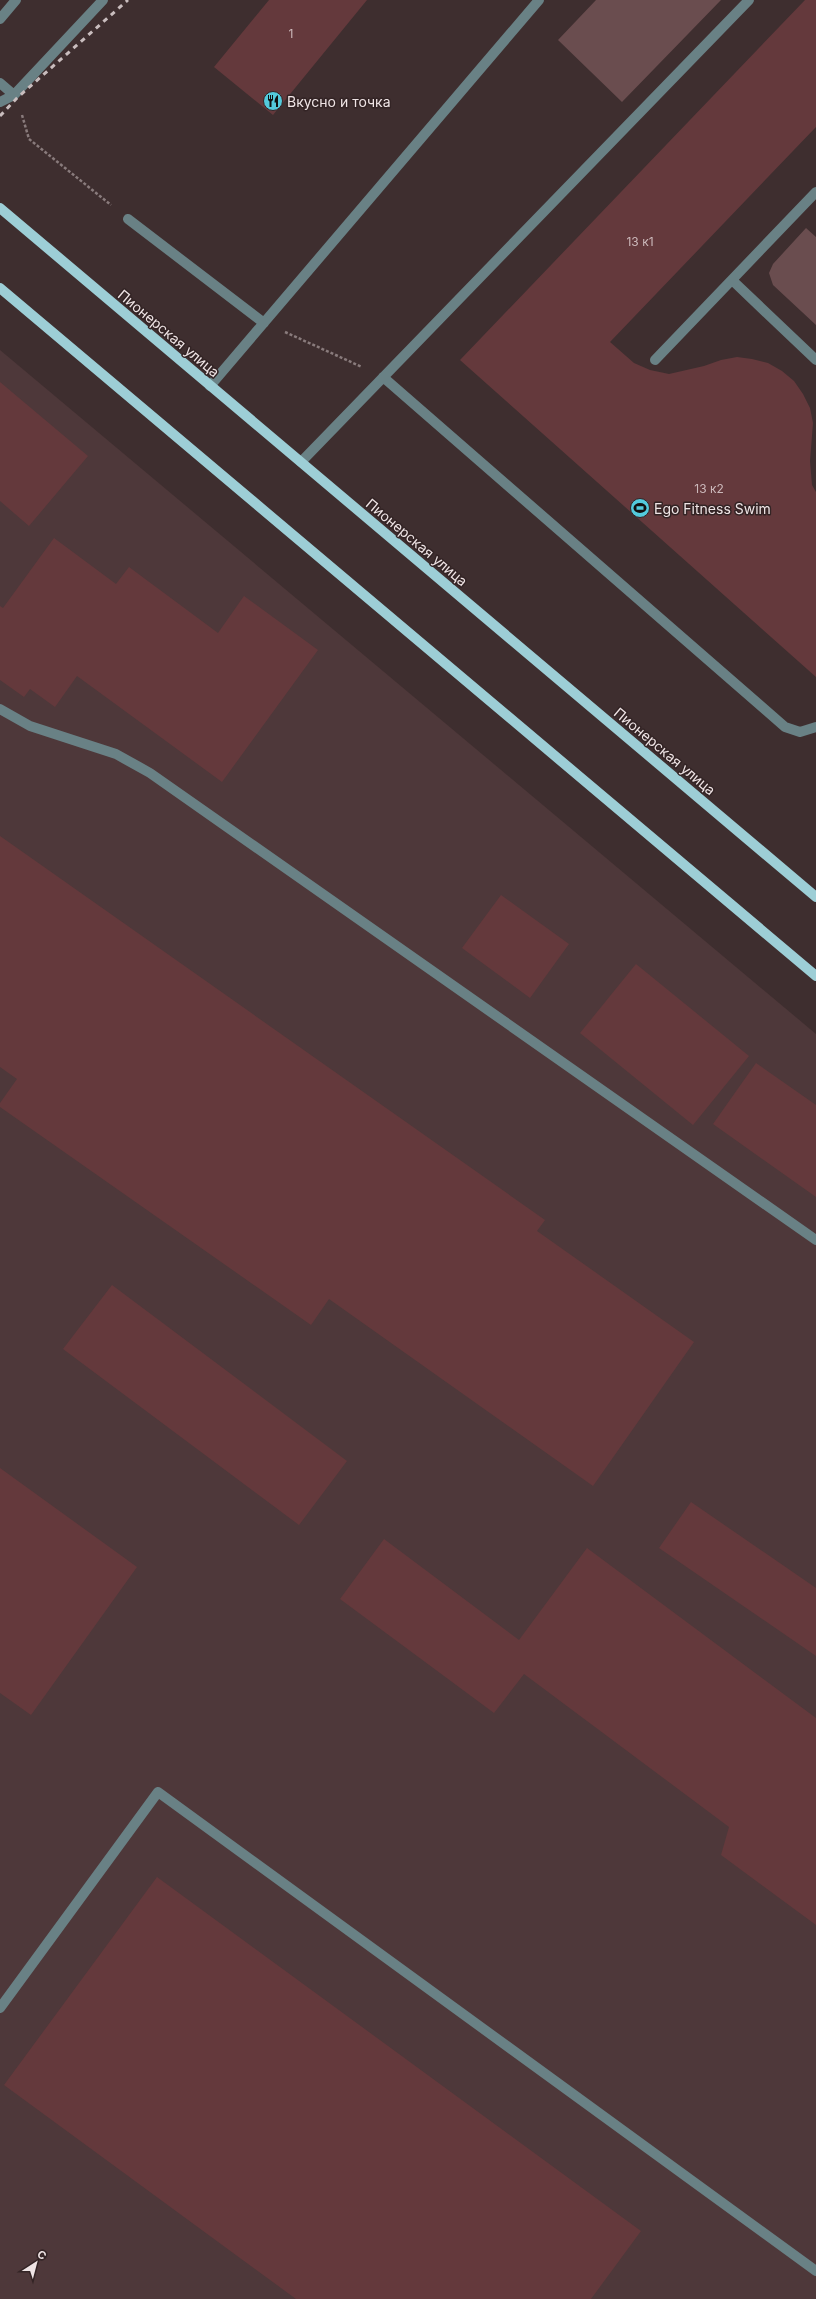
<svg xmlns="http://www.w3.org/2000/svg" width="816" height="2299" viewBox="0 0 816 2299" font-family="Inter,sans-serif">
	<rect width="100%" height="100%" fill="#3e2e2f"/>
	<path fill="#4e383a" d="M0,350L816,1034V2299H0Z"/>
	<path fill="#6a4d4f" d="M596,0H721L622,102L558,40Z
		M806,228L816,237V325L773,285L769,273L773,264Z"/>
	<path fill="#64393c" d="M269,0H367L273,115L214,67Z
		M805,0H816V127L610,342L634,363L650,370L669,374L704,366L721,360L737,357L752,359L768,363L782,371L794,381L803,394L810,408L813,423L810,461L812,485L816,492V677L460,360Z
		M0,382L88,456L29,526L0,501Z
		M54,538L116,584L129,567L218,633L244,596L318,650L222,782L77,676L55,707L30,689L24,697L0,680V606L3,608Z
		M0,836L545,1220L537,1231L694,1342L593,1486L329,1299L311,1325L0,1107V1103L17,1079L0,1067Z
		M501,895L569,944L530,998L462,948Z
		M636,964L749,1056L693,1125L580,1033Z
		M756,1063L816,1105V1197L713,1124Z
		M112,1285L347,1461L299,1525L63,1349Z
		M0,1468L137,1567L31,1715L0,1693Z
		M691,1502L816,1588V1656L659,1548Z
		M384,1539L519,1640L587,1548L816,1718V1925L721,1855L729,1827L524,1674L494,1713L340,1599Z
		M157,1877L641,2231L591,2299H296L4,2085Z"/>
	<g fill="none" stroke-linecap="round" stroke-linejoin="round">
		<path stroke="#897b7c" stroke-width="2.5" stroke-dasharray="3 2" stroke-linecap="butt" d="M22,115L29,139L111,205
			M285,332L362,367"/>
		<path stroke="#698185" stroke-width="10" d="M0,19L16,0
			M0,83L14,95
			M0,102L14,95L103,0
			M128,219L264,323
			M732,280L816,360
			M655,360L816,192
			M383,377L785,727L800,732L816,727
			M210,386L539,0
			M301,462L749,0
			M0,709L30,726L116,754L150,773L816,1240
			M0,2008L158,1792L816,2271"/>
		<path stroke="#9dced6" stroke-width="10" d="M0,208L816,897
			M0,288L816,976"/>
		<path stroke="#c9bdbe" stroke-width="3" stroke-dasharray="5 5" stroke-linecap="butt" d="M0,116L17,98L128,0"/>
	</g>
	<defs>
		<g id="restaurant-disc" transform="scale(1)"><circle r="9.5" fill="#53cadc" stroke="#332425"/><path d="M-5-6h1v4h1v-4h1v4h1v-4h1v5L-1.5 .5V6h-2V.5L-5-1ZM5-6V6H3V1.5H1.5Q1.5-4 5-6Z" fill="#111"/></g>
		<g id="stadium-disc" transform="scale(1)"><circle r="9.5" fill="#53cadc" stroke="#332425"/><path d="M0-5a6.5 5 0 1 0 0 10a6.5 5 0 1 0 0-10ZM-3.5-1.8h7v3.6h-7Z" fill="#111"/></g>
	</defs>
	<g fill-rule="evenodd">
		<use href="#restaurant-disc" x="273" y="101"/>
		<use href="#stadium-disc" x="640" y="508"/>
	</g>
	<g text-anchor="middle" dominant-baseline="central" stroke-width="3" stroke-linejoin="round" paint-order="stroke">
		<g font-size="12" fill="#ccb9bb">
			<text x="291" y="33">1</text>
			<text x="640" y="241">13 к1</text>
			<text x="709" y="488">13 к2</text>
		</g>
		<g font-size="14" fill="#efe4e5" stroke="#332425" text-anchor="start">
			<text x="287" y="101">Вкусно и точка</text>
			<text x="654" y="508">Ego Fitness Swim</text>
		</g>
		<g font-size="14" fill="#efe4e5" stroke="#332425">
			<text transform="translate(169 333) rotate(40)">Пионерская улица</text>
			<text transform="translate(417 542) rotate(40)">Пионерская улица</text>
			<text transform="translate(665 751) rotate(40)">Пионерская улица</text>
		</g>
	</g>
	<g transform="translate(36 2263) rotate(36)" stroke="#332425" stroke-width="3" paint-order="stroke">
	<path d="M0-3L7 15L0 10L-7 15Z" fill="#efe4e5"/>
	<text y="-6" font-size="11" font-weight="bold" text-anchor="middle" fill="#efe4e5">С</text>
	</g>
</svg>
